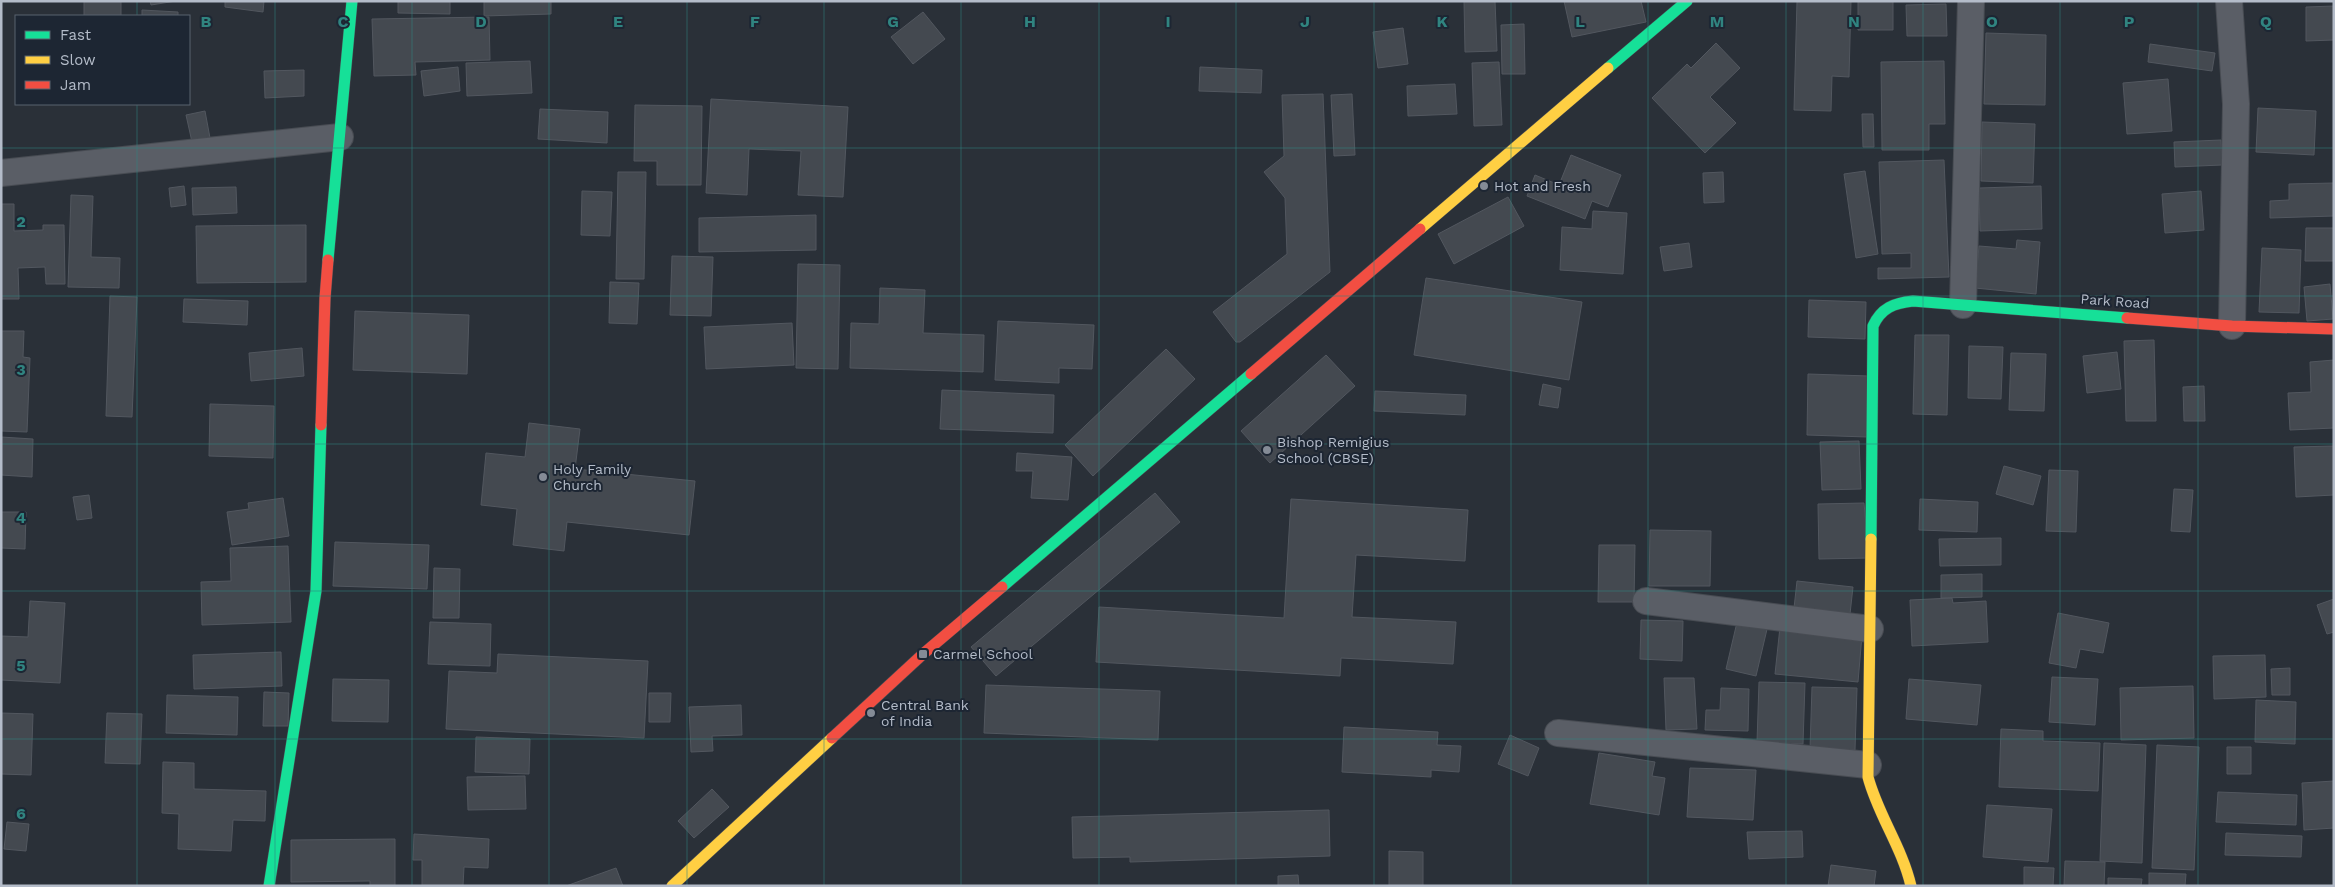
<svg xmlns="http://www.w3.org/2000/svg" width="2335" height="887" viewBox="0 0 2335 887" font-family="'Work Sans',sans-serif">
	<rect width="100%" height="100%" fill="#2a3038"/>
	<path fill="#444950" stroke="#52575f" d="M84,1H121V16H84Z
		M150,1H176L151,5Z
		M225,1H264L263,12L225,7Z
		M398,1H450V14L398,13Z
		M484,1H551V14L484,16Z
		M1464,1H1495L1497,51L1465,52Z
		M1564,1H1641L1646,22L1572,37Z
		M1797,1H1851L1849,77L1832,76L1831,111L1794,110Z
		M1858,1H1893V30H1858Z
		M1946,4L1947,36H1907L1906,5Z
		M2334,6V40L2306,41V7Z
		M142,10L178,12V16H142Z
		M923,12L945,39L913,64L891,37Z
		M489,17L490,60L415,62L416,75L374,76L372,19Z
		M1524,24L1525,74H1502L1501,25Z
		M1403,28L1408,64L1378,68L1373,32Z
		M1986,33L2046,35L2045,105L1984,104Z
		M1716,43L1740,68L1710,97L1736,123L1705,153L1652,98L1687,64L1691,68Z
		M2150,44L2215,53L2212,71L2148,62Z
		M530,61L532,93L467,96L466,63Z
		M1944,61L1945,124H1929V150H1882L1881,62Z
		M1499,62L1502,125L1474,126L1472,63Z
		M458,67L460,91L424,96L421,71Z
		M1200,67L1262,70L1261,93L1199,91Z
		M304,70V96L265,98L264,71Z
		M2168,79L2172,131L2127,134L2123,83Z
		M1455,84L1457,114L1408,116L1407,86Z
		M1323,94L1330,272L1240,342H1236L1213,312L1287,254L1285,198L1264,172L1284,156L1282,95Z
		M1352,94L1355,155L1334,156L1331,95Z
		M711,99L848,107L843,197L798,195L801,151L749,149L747,195L706,193Z
		M635,105L702,106L701,185H657V161H634Z
		M2258,108L2316,111L2314,155L2256,152Z
		M540,109L608,112L607,143L538,139Z
		M205,111L210,138L192,142L186,115Z
		M1862,114H1873L1874,147H1863Z
		M1982,122L2035,124L2033,183L1981,181Z
		M2221,140L2222,165L2175,167L2174,142Z
		M1571,155L1621,175L1608,207L1592,201L1585,219L1527,196L1535,175L1559,185Z
		M1944,160L1949,277L1878,279V268H1911V253L1882,254L1879,162Z
		M1865,171L1878,254L1856,258L1844,174Z
		M618,172H646L644,279H616Z
		M1723,172L1724,202L1704,203L1703,173Z
		M2334,183V216L2270,218V201L2289,200V184Z
		M184,186L186,205L171,207L169,188Z
		M2041,186L2042,229L1980,231L1979,188Z
		M236,187L237,213L193,215L192,188Z
		M582,191L612,192L610,236L581,235Z
		M2201,191L2204,230L2165,233L2162,194Z
		M71,195L93,196L91,257L120,258L119,288L68,287Z
		M1508,197L1524,226L1454,264L1438,234Z
		M1,204H14V231L43,230V225H64L65,284H46L45,267L18,268L19,299H1Z
		M1593,211L1627,213L1623,274L1560,270L1562,227L1592,229Z
		M816,215V250L699,252V218Z
		M306,225V282L197,283L196,226Z
		M2306,228H2334V261H2305Z
		M2017,240L2040,242L2036,294L1975,288L1979,246L2016,249Z
		M1689,243L1692,267L1664,271L1660,247Z
		M2262,248L2301,250L2299,313L2259,312Z
		M672,256L713,257L711,316L670,315Z
		M798,264L840,265L838,369L796,368Z
		M1426,278L1582,302L1569,380L1414,355Z
		M610,282L639,283L637,324L609,323Z
		M2330,284L2333,319L2307,321L2304,287Z
		M880,288L925,290L923,333L984,335L983,372L850,368L851,323L879,324Z
		M110,296L137,297L132,417L106,416Z
		M184,299L248,301L247,325L183,322Z
		M1809,300L1866,302L1865,339L1808,337Z
		M355,311L469,315L467,374L353,370Z
		M998,321L1094,325L1092,369L1059,368V383L995,380Z
		M792,323L794,365L706,369L704,327Z
		M1,331H24L23,357L30,358L27,432L1,431Z
		M1915,335H1949L1947,415L1913,414Z
		M2154,340L2156,421H2126L2124,341Z
		M1969,346L2003,347L2001,399L1968,398Z
		M302,348L304,376L251,381L249,353Z
		M1166,349L1195,379L1093,476L1065,445Z
		M2117,352L2121,389L2087,393L2083,356Z
		M2011,353L2046,354L2044,411L2009,410Z
		M1326,355L1355,386L1270,463L1241,431Z
		M2334,360V428L2290,430L2288,393L2311,392L2310,362Z
		M1808,374L1869,376L1867,437L1807,435Z
		M1543,384L1561,388L1558,408L1539,405Z
		M2204,386L2205,421H2184L2183,387Z
		M942,390L1054,395L1053,433L940,429Z
		M1375,391L1466,395L1465,415L1374,411Z
		M210,404L274,406L273,458L209,456Z
		M529,423L580,429L575,469L695,481L689,535L567,522L564,551L513,545L517,509L481,505L486,453L525,457Z
		M1,437L33,439L32,477L1,475Z
		M1859,441L1861,489L1822,490L1820,442Z
		M2334,446V495L2296,497L2294,447Z
		M1017,453L1072,457L1068,500L1031,498L1033,471H1016Z
		M2004,466L2041,476L2033,505L1996,494Z
		M2049,470L2078,471L2076,532L2046,531Z
		M2174,489L2193,490L2190,532L2171,531Z
		M1155,493L1180,522L996,676L971,647Z
		M89,495L92,518L77,520L73,497Z
		M283,498L289,536L232,545L227,512L249,509L248,503Z
		M1291,499L1468,510L1465,561L1356,555L1352,617L1456,622L1453,664L1341,658L1340,676L1096,662L1099,607L1284,618Z
		M1920,499L1978,502L1977,532L1919,530Z
		M1864,503L1869,558L1819,559L1818,504Z
		M1,512H26L25,549L1,548Z
		M1650,530L1711,531L1710,586H1649Z
		M2001,538V565L1940,566L1939,539Z
		M335,542L429,545L427,589L333,586Z
		M1599,545H1635L1634,602H1598Z
		M288,546L291,622L202,625L201,582L231,581L230,548Z
		M434,568L460,569L459,618H433Z
		M1982,574V597L1941,598V575Z
		M1797,581L1853,587L1850,614L1794,608Z
		M1952,598L1953,603L1986,601L1988,642L1912,646L1910,600Z
		M2334,599V632L2327,634L2317,605Z
		M30,601L65,603L60,683L1,680V636L28,637Z
		M2058,613L2109,623L2103,653L2080,649L2076,668L2049,663Z
		M1738,618L1768,625L1756,676L1726,669Z
		M1641,620L1683,621L1682,661L1640,659Z
		M430,622L491,624L490,666L428,664Z
		M1780,627L1862,635L1858,682L1775,674Z
		M281,652L282,686L194,689L193,655Z
		M498,654L648,661L644,738L446,729L449,671L497,673Z
		M2265,655L2266,697L2214,699L2213,656Z
		M2290,668V695H2272L2271,669Z
		M2052,677L2098,679L2095,725L2049,722Z
		M1664,678H1694L1697,729L1666,730Z
		M333,679L389,680L388,722L332,721Z
		M1909,679L1981,685L1977,725L1906,719Z
		M1759,682L1805,683L1803,744L1757,742Z
		M986,685L1160,691L1158,740L984,733Z
		M2193,686L2194,738L2121,740L2120,688Z
		M1812,687L1857,688L1855,750L1810,749Z
		M1721,688L1749,689L1748,731L1705,730L1706,710H1720Z
		M264,692L289,693L288,726H263Z
		M649,693H671L670,722H649Z
		M167,695L238,697L237,735L166,733Z
		M2256,700L2296,702L2295,744L2255,742Z
		M741,705L742,735L712,736L713,751L691,752L689,707Z
		M1,713L33,714L31,775L1,774Z
		M107,713L142,714L140,764L105,763Z
		M1344,727L1438,732L1437,745L1461,746L1459,772L1431,770V777L1342,772Z
		M2001,729L2043,731V741L2100,743L2098,791L1999,787Z
		M1510,735L1539,748L1528,776L1498,764Z
		M476,737L530,739L529,774L475,772Z
		M2104,743L2146,745L2142,863L2100,861Z
		M2157,745L2199,747L2194,870L2152,868Z
		M2227,747H2251V774H2227Z
		M1599,753L1655,762L1652,776L1665,778L1659,815L1590,804Z
		M163,762L194,763V789L266,791L265,821L233,820L231,851L178,849L179,814L162,813Z
		M1690,768L1756,770L1753,820L1687,817Z
		M525,776L526,809L468,810L467,777Z
		M2334,781V828L2304,830L2302,783Z
		M712,789L729,807L694,838L678,821Z
		M2218,792L2297,795L2296,825L2216,822Z
		M1987,805L2052,809L2048,862L1983,857Z
		M1329,810L1330,856L1130,862V857L1073,858L1072,817Z
		M7,822L29,824L26,851L4,849Z
		M1802,831L1803,857L1749,859L1747,832Z
		M2226,833L2302,836L2301,857L2225,855Z
		M414,834L489,839L488,868L464,867L463,886H422V860H413Z
		M395,839V886H370V881L291,882V840Z
		M1389,851L1423,852V886H1389Z
		M2065,861L2105,862L2104,886H2064Z
		M1831,865L1876,871L1874,886H1828Z
		M2024,867L2054,868L2053,886H2024Z
		M616,868L623,886H566Z
		M2149,873L2186,874L2185,886H2149Z
		M1298,875L1299,886H1278V876Z
		M2108,878L2142,879L2141,886H2108Z"/>
	<g fill="none" stroke-linecap="round" stroke-linejoin="round">
		<g stroke="#484c53" stroke-width="28">
			<path id="street" d="M2229,1L2236,104L2232,326
				M1,173L340,137
				M1963,305L1971,1
				M1646,601L1870,629
				M1558,733L1868,765"/>
		</g>
		<g stroke="#484c53" stroke-width="12">
			<path id="fast" d="M1608,68L1687,1
				M328,260L352,1
				M1871,539L1873,326C1881,308 1894,303 1913,301L2127,318
				M1002,587L1251,374
				M269,886L316,591L321,425"/>
		</g>
		<g stroke="#484c53" stroke-width="12">
			<path id="slow" d="M1420,229L1608,68
				M1871,539L1868,777C1878,815 1902,847 1911,886
				M672,886L832,738"/>
		</g>
		<g stroke="#484c53" stroke-width="12">
			<path id="jam" d="M2127,318L2232,326L2334,329
				M1251,374L1420,229
				M321,425L325,298L328,260
				M832,738L923,654L1002,587"/>
		</g>
		<use href="#street" stroke="#5a5e66" stroke-width="26"/>
		<use href="#fast" stroke="#16e098" stroke-width="11"/>
		<use href="#slow" stroke="#ffcf43" stroke-width="11"/>
		<use href="#jam" stroke="#f24e42" stroke-width="11"/>
	</g>
	<path fill="none" stroke="#308480" stroke-width="1" stroke-opacity="0.55" d="M137,1V16M275,1V886M412,1V886M549,1V886M687,1V886M824,1V886M961,1V886M1099,1V886M1236,1V886M1374,1V886M1511,1V886M1648,1V886M1786,1V886M1923,1V886M2060,1V886M2198,1V886M137,104V886M1,148H2334M1,296H2334M1,444H2334M1,591H2334M1,739H2334"/>
	<g fill="#848b96" stroke="#1d2633" stroke-width="2">
		<circle cx="1484" cy="186" r="5"/>
		<circle cx="1267" cy="450" r="5"/>
		<circle cx="543" cy="477" r="5"/>
		<rect x="918" y="649" width="10" height="10" rx="2.5"/>
		<circle cx="871" cy="713" r="5"/>
	</g>
	<g text-anchor="middle" dominant-baseline="central" stroke-width="4" stroke-linejoin="round" paint-order="stroke">
		<g font-size="14" fill="#b4bcc9" stroke="#1d2633" text-anchor="start">
			<text x="1494" y="186">Hot and Fresh</text>
			<text x="1277" y="442">Bishop Remigius<tspan x="1277" dy="16">School (CBSE)</tspan></text>
			<text x="553" y="469">Holy Family<tspan x="553" dy="16">Church</tspan></text>
			<text x="933" y="654">Carmel School</text>
			<text x="881" y="705">Central Bank<tspan x="881" dy="16">of India</tspan></text>
		</g>
		<g font-size="14" fill="#b4bcc9" stroke="#1d2633">
			<text transform="translate(2115 301) rotate(4)">Park Road</text>
		</g>
	</g>
	<g font-size="16" text-anchor="middle" font-weight="bold" fill="#308480" stroke="#1d2633" stroke-width="4" stroke-linejoin="round" paint-order="stroke">
		<text x="206" y="27">B</text>
		<text x="343" y="27">C</text>
		<text x="481" y="27">D</text>
		<text x="618" y="27">E</text>
		<text x="755" y="27">F</text>
		<text x="893" y="27">G</text>
		<text x="1030" y="27">H</text>
		<text x="1168" y="27">I</text>
		<text x="1305" y="27">J</text>
		<text x="1442" y="27">K</text>
		<text x="1580" y="27">L</text>
		<text x="1717" y="27">M</text>
		<text x="1854" y="27">N</text>
		<text x="1992" y="27">O</text>
		<text x="2129" y="27">P</text>
		<text x="2266" y="27">Q</text>
		<text x="21" y="227">2</text>
		<text x="21" y="375">3</text>
		<text x="21" y="523">4</text>
		<text x="21" y="671">5</text>
		<text x="21" y="819">6</text>
	</g>
	<rect width="2335" height="887" fill="none" stroke="#b4bcc9" stroke-width="5"/>
	<rect x="15" y="15" width="175" height="90" fill="#1d2633" stroke="#59626f"/>
	<rect x="25" y="31" width="25" height="8" fill="#16e098" stroke="#59626f"/>
	<text x="60" y="40" font-size="15" fill="#b4bcc9">Fast</text>
	<rect x="25" y="56" width="25" height="8" fill="#ffcf43" stroke="#59626f"/>
	<text x="60" y="65" font-size="15" fill="#b4bcc9">Slow</text>
	<rect x="25" y="81" width="25" height="8" fill="#f24e42" stroke="#59626f"/>
	<text x="60" y="90" font-size="15" fill="#b4bcc9">Jam</text>
</svg>
